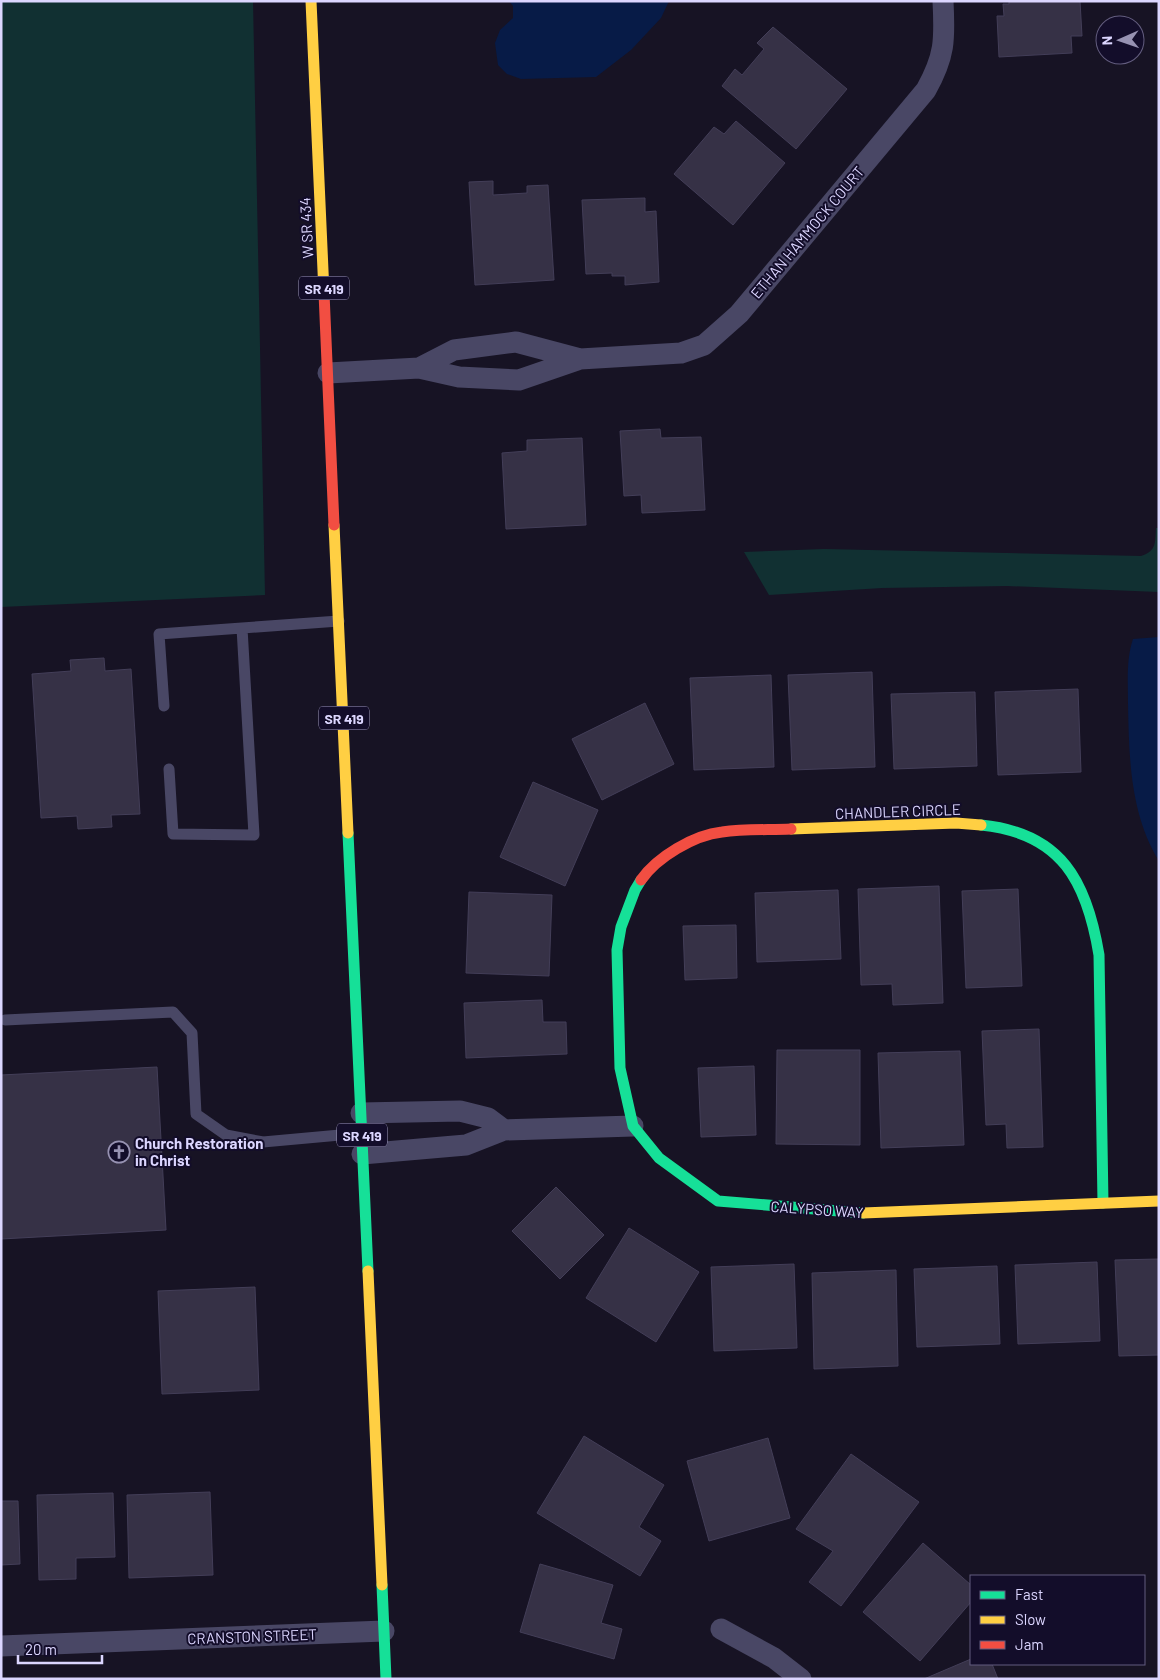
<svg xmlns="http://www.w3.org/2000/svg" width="1160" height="1680" viewBox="0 0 1160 1680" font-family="Barlow,sans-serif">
	<rect width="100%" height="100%" fill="#171324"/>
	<path fill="#113032" d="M1,1H253L265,595L1,607Z
		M1156,528H1159V592L1007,586L882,588L769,595L744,552L824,549L1141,556C1157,551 1155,542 1156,528Z"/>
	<path fill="#071b47" d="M509,1H669L661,18L631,50L596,77L521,79L507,74L498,65L495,43L500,30L513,18V6Z
		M1159,637V861C1130,814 1129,757 1128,704C1128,682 1126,660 1133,639Z"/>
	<path fill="#363146" stroke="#433e58" d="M1009,1H1080L1082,36H1071L1072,53L999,57L997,16H1004L1003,4H1009Z
		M773,27L847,89L796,149L722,86L735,69L742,75L764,49L757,43Z
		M736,121L785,163L733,225L674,174L714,127L724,134Z
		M493,181V195L527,193V186L548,185L554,280L475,285L469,182Z
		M645,198V212L656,211L659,282L625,285V276H612V273L586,274L582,200Z
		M660,429L661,438L701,437L705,510L642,513L641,495L624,496L620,431Z
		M582,438L586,525L506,529L502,453L527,451V440Z
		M104,658L105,671L131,669L140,814L111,815L112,827L78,829L77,816L41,818L32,674L71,671L70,660Z
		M872,672L875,767L792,770L788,675Z
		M771,675L774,767L694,770L690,678Z
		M1078,689L1081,772L998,775L995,692Z
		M975,692L977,766L894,769L891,694Z
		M645,703L674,764L602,800L572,739Z
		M533,782L598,810L565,886L500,857Z
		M939,886L943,1003L893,1005L892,984L861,985L858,889Z
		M1018,889L1022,986L966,988L962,891Z
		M838,890L841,959L757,962L755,893Z
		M469,892L552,895L549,976L466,973Z
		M736,925L737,978L685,980L683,926Z
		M542,1000L543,1022H566L567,1054L466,1058L464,1003Z
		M1039,1029L1043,1147L1007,1148L1006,1124L986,1125L982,1031Z
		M777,1050H860V1145L776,1144Z
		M960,1051L964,1145L881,1148L878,1053Z
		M754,1066L756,1135L701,1137L698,1068Z
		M157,1067L166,1230L1,1239V1075Z
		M556,1187L604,1235L560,1279L512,1231Z
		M629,1228L699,1272L656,1342L586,1298Z
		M1159,1259V1355L1119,1356L1115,1260Z
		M1097,1262L1100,1341L1018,1344L1015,1265Z
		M794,1264L797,1348L714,1351L711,1267Z
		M997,1266L1000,1344L917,1347L914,1269Z
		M896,1270L898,1366L814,1369L812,1273Z
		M255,1287L259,1390L162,1394L158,1291Z
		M584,1436L664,1485L639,1527L661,1541L640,1576L537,1513Z
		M768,1438L790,1518L709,1541L687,1461Z
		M851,1454L919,1502L841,1606L809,1582L833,1551L796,1529Z
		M210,1492L213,1575L129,1578L127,1495Z
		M113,1493L115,1557L76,1558V1579L39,1580L37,1495Z
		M1,1501H18L20,1564L1,1565Z
		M923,1543L971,1585V1602L920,1661L863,1612Z
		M540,1564L613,1585L601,1623L622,1629L614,1659L520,1632Z
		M971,1659V1664H992L998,1679H924Z"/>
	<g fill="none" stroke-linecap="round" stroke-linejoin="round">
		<path stroke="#494765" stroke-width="11" d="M164,706L159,634L242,628
			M169,769L173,834L254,835L242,628L339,621
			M5,1020L173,1012L192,1033L196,1114L226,1135L263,1142L362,1133"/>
		<path stroke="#494765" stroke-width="21" d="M419,368L454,350L516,342L580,359
			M328,373L419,368L459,377L519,380L580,359L681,353L704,345L739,314L926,90C945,56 945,40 943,1
			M361,1113L460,1111L488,1118L504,1130
			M362,1154L466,1145L504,1130L633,1126
			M721,1629L774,1658L801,1679
			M1,1646L384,1631"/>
		<path stroke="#16e098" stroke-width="11" d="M981,825C1062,833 1087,882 1099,955L1103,1203
			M348,833L368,1271
			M641,880L635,890L621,927L617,950L620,1068L633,1126L659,1158L718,1201L863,1213
			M382,1585L386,1679"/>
		<path stroke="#ffcf43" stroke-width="11" d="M311,1L324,293
			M334,525L348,833
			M791,829L956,823L981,825
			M863,1213L1159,1201
			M368,1271L382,1585"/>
		<path stroke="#f24e42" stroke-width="11" d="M324,293L334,525
			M641,880C657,857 694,835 722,832C744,829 768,830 791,829"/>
	</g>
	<defs>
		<g id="church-ring" transform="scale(1.125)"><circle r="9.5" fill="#130d2a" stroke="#9792b2" stroke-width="1.5"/><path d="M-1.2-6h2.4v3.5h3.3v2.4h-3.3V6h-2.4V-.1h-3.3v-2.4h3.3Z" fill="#9792b2"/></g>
	</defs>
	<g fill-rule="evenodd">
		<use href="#church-ring" x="119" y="1152"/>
	</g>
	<g text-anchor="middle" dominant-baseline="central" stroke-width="4" stroke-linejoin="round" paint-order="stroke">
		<g fill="#130d2a" stroke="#a09abf" stroke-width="1">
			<rect x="299" y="276.5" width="50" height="23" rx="4"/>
			<rect x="319" y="706.5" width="50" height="23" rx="4"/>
			<rect x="337" y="1123.5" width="50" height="23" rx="4"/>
		</g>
		<g font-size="14" font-weight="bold" fill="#dcd6ff">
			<text x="324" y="288">SR 419</text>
			<text x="344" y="718">SR 419</text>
			<text x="362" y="1135">SR 419</text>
		</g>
		<g font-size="15" fill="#dcd6ff" stroke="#130d2a">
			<text transform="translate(306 228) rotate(-93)">W SR 434</text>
			<text transform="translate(807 232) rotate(-50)">ETHAN HAMMOCK COURT</text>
			<text transform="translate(898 811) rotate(-2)">CHANDLER CIRCLE</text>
			<text transform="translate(817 1209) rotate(4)">CALYPSO WAY</text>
			<text transform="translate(252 1636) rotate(-2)">CRANSTON STREET</text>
		</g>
		<g font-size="15" font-weight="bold" fill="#dcd6ff" stroke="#130d2a" text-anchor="start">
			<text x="135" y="1143">Church Restoration<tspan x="135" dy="17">in Christ</tspan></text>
		</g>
	</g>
	<rect width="1160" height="1680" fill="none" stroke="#dcd6ff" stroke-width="5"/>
	<rect x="970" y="1575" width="175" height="90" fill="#130d2a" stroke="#635d7f"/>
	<rect x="980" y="1591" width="25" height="8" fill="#16e098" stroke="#635d7f"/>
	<text x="1015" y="1600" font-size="15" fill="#dcd6ff">Fast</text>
	<rect x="980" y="1616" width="25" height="8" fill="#ffcf43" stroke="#635d7f"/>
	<text x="1015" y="1625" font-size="15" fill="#dcd6ff">Slow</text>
	<rect x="980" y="1641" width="25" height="8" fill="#f24e42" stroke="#635d7f"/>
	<text x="1015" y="1650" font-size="15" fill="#dcd6ff">Jam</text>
	<g transform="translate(1120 40) rotate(268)"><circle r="24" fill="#130d2a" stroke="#635d7f"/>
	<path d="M0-4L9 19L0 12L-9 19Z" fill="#9792b2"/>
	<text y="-8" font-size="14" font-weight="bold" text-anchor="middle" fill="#dcd6ff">N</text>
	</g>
	<path d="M18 1655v8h84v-8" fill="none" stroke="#dcd6ff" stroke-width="2.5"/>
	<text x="25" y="1655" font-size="15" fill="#dcd6ff" stroke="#130d2a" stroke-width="4" paint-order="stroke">20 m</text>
</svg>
